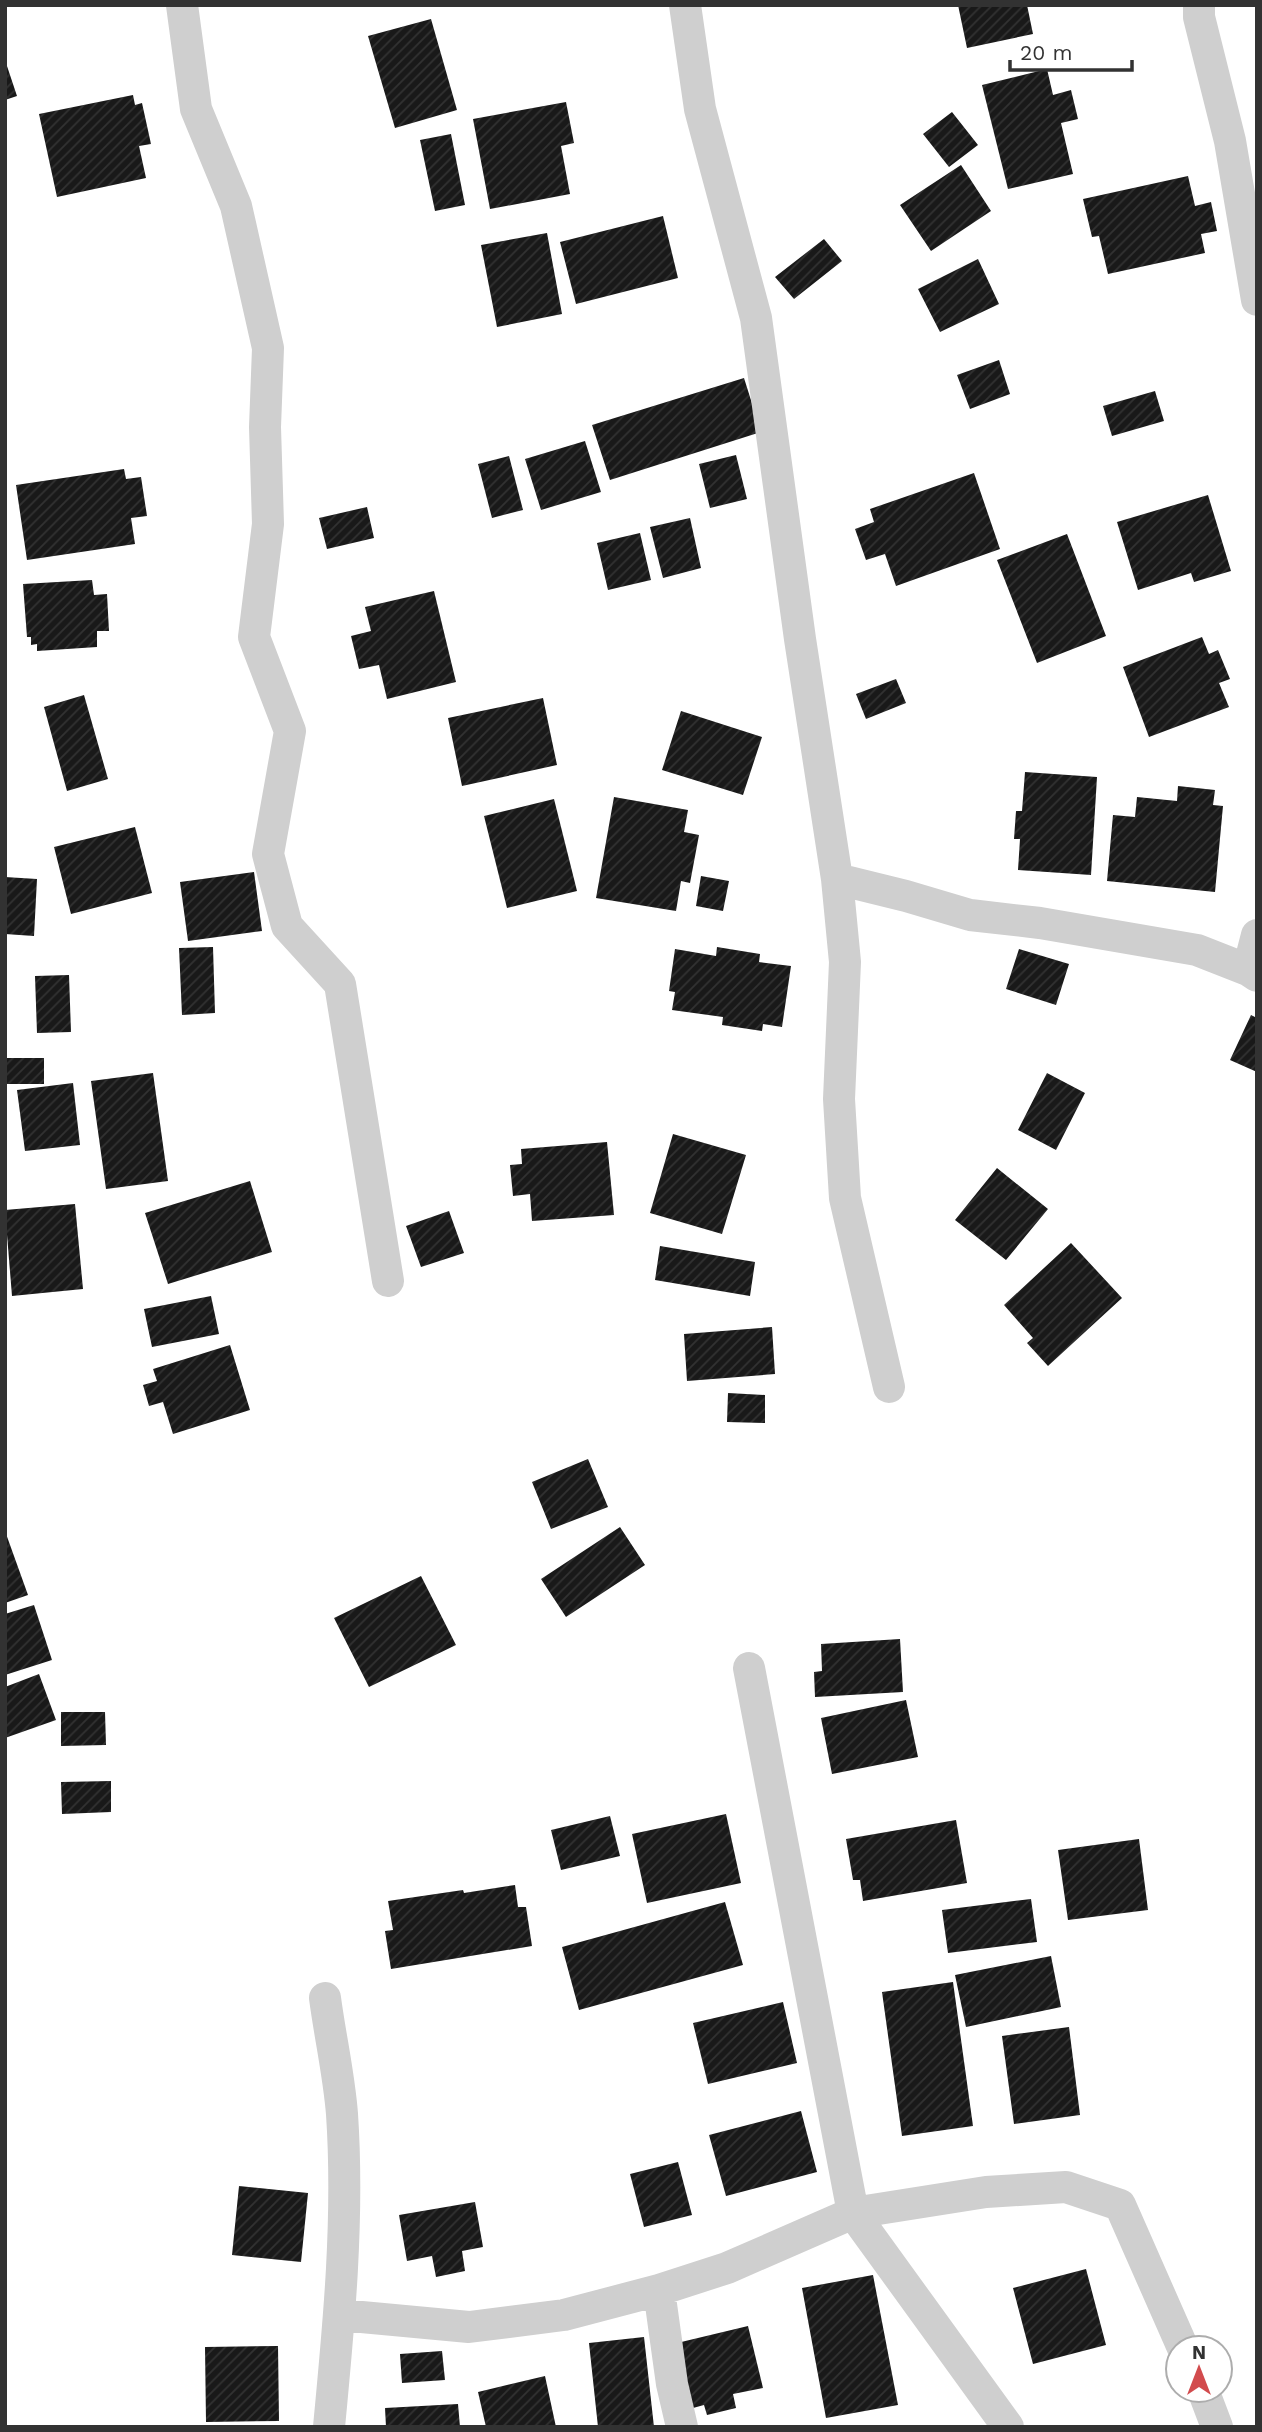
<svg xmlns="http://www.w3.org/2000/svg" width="1262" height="2432" viewBox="0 0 1262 2432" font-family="'Work Sans',sans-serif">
	<defs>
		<pattern id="building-hatch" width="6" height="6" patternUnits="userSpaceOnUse" patternTransform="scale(1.75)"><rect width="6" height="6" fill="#191919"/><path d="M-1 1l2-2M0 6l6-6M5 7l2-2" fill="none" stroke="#323232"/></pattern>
	</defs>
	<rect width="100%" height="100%" fill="#fff"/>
	<path fill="url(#building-hatch)" d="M958,5H1027L1033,34L967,48Z
		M431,19L457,110L395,128L368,36Z
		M5,60L17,96L5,100Z
		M1047,69L1053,95L1071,90L1078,119L1061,123L1073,174L1008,189L982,85Z
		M133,95L135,105L142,103L151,144L139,146L146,178L57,197L39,114Z
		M566,102L574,143L561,146L570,194L490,209L473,119Z
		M952,112L978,145L949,167L923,134Z
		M451,134L465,205L435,211L420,140Z
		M961,165L991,211L931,251L900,205Z
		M1188,176L1195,206L1211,202L1217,231L1201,234L1205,253L1108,274L1099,236L1092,237L1083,199Z
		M663,216L678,278L576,304L560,242Z
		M547,233L562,314L497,327L481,245Z
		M824,239L842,261L794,299L775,277Z
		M978,259L999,304L940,332L918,289Z
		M999,360L1010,394L970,409L957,375Z
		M744,378L761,432L610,480L592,425Z
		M1155,391L1164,421L1112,436L1103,406Z
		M585,441L601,492L541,510L525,459Z
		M736,455L747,499L710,508L699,464Z
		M509,456L523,510L492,518L478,464Z
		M124,469L126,479L141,477L147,516L131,518L135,544L27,560L16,485Z
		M974,473L1000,549L896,586L885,554L866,560L855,529L874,522L870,509Z
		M1208,495L1231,571L1194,582L1191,573L1138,590L1117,522Z
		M367,507L374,538L327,549L319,518Z
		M690,518L701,568L663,578L650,527Z
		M640,533L651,580L608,590L597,543Z
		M1067,534L1106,636L1037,663L997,560Z
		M92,580L94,595L107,594L109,631H97V647L37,651V644L31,645V637H27L23,584Z
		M434,591L456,682L387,699L379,665L359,669L351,636L371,631L365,607Z
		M1202,637L1209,654L1218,650L1230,679L1219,683L1229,707L1149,737L1123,667Z
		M896,679L906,703L866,719L856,694Z
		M84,695L108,779L67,791L44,707Z
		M543,698L557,765L462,786L448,718Z
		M681,711L762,737L743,795L662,770Z
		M1025,772L1097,777L1091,875L1018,870L1020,839H1014L1016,811H1022Z
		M1178,786L1215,790L1213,805L1223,806L1215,892L1107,881L1113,815L1135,817L1137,797L1177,801Z
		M614,797L688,810L684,832L699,835L690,883L681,881L676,911L596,898Z
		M554,799L577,891L507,908L484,816Z
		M135,827L152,893L71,914L54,847Z
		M254,872L262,931L188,941L180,882Z
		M701,876L729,881L723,911L696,906Z
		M5,877L37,879L34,936L5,934Z
		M213,947L215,1013L182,1015L179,948Z
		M717,947L760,954L759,962L791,966L782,1027L763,1024L762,1031L722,1025L723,1017L672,1010L675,992L669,991L675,949L716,956Z
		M1019,949L1069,964L1056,1005L1006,989Z
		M69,975L71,1032L37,1033L35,976Z
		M1251,1015L1257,1018V1072L1230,1060Z
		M5,1058H44V1084H5Z
		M153,1073L168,1181L106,1189L91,1081Z
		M1047,1073L1085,1093L1056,1150L1018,1130Z
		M73,1083L80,1145L25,1151L17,1090Z
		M673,1134L746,1155L722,1234L650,1213Z
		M607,1142L614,1215L532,1221L530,1194L513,1196L510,1165L522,1164L521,1149Z
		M997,1168L1048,1209L1006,1260L955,1220Z
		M250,1181L272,1252L168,1284L145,1213Z
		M75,1204L83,1289L12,1296L5,1210Z
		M449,1211L464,1253L421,1267L406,1226Z
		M1071,1243L1122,1298L1048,1366L1027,1343L1033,1338L1004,1305Z
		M660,1246L755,1262L750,1296L655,1280Z
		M211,1296L219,1334L152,1347L144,1309Z
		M772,1327L775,1374L687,1381L684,1334Z
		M230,1345L250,1410L173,1434L163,1402L149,1406L143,1385L157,1381L153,1369Z
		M728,1393L765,1395V1423L727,1422Z
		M588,1459L608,1507L551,1529L532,1482Z
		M620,1527L645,1565L566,1617L541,1579Z
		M5,1531L28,1595L5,1603Z
		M421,1576L456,1645L369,1687L334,1618Z
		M34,1605L52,1660L5,1675V1614Z
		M900,1639L903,1692L815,1697L814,1672L822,1671L821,1644Z
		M39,1674L56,1720L5,1738V1687Z
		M906,1700L918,1757L832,1774L821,1718Z
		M61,1712H105L106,1745L61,1746Z
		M111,1781V1812L62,1814L61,1782Z
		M726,1814L741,1883L647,1903L632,1834Z
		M610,1816L620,1856L561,1870L551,1830Z
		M956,1820L967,1883L863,1901L860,1880H853L846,1839Z
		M1139,1839L1148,1910L1068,1920L1058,1850Z
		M515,1885L518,1907H526L532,1946L391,1969L385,1931L393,1930L388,1901L463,1890L464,1893Z
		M1031,1899L1037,1942L948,1953L942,1910Z
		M725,1902L743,1965L579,2010L562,1947Z
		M1051,1956L1061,2007L966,2027L955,1975Z
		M953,1982L973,2126L902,2136L882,1992Z
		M783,2002L797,2063L708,2084L693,2023Z
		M1069,2027L1080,2115L1014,2124L1002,2036Z
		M801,2111L817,2172L726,2196L709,2135Z
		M678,2162L692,2215L644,2227L630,2174Z
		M239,2186L308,2193L301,2262L232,2255Z
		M475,2202L483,2247L462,2251L465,2271L436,2277L432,2256L407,2261L399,2215Z
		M1086,2269L1106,2345L1033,2364L1013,2288Z
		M873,2275L898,2405L826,2418L802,2288Z
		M748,2326L763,2388L733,2394L736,2408L707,2415L704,2405L693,2408L677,2343Z
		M644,2337L654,2427H598L589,2343Z
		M278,2346L279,2421L206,2422L205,2347Z
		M442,2351L445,2380L402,2383L400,2354Z
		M545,2376L556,2427H486L478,2392Z
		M458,2404L460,2427H386L385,2408Z"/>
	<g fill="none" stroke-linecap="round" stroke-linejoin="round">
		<path stroke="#cfcfcf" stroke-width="32" d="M182,5L196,109L236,206L268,348L265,427L268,524L254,637L290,731L268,854L287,926L340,984L388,1281
			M685,5L700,109L756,318L800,639L837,879L845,962L839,1099L845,1198L889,1387
			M1199,5V17L1230,141L1257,300
			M837,879L906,896L970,915L1040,923L1197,950L1248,970L1257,976
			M1248,970L1257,935
			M749,1668L853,2213L1008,2427
			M325,1998C330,2036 339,2075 342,2114C349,2218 339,2323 329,2427
			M659,2290L672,2384L682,2427
			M340,2315L469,2327L564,2315L659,2290L727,2268L853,2213L986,2192L1066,2187L1120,2205L1183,2348
			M1203,2390L1217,2427"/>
	</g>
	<rect width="1262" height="2432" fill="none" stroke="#323232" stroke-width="14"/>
	<g transform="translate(1199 2369)"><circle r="33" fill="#ffffff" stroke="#adadad" stroke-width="2"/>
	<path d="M0-5L12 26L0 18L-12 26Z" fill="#d24b4d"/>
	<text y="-10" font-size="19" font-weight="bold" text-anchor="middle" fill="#323232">N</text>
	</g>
	<path d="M1010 60v10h122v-10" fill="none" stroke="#323232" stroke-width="3.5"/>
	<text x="1020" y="60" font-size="21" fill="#323232" stroke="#ffffff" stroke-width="5" paint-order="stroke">20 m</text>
</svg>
